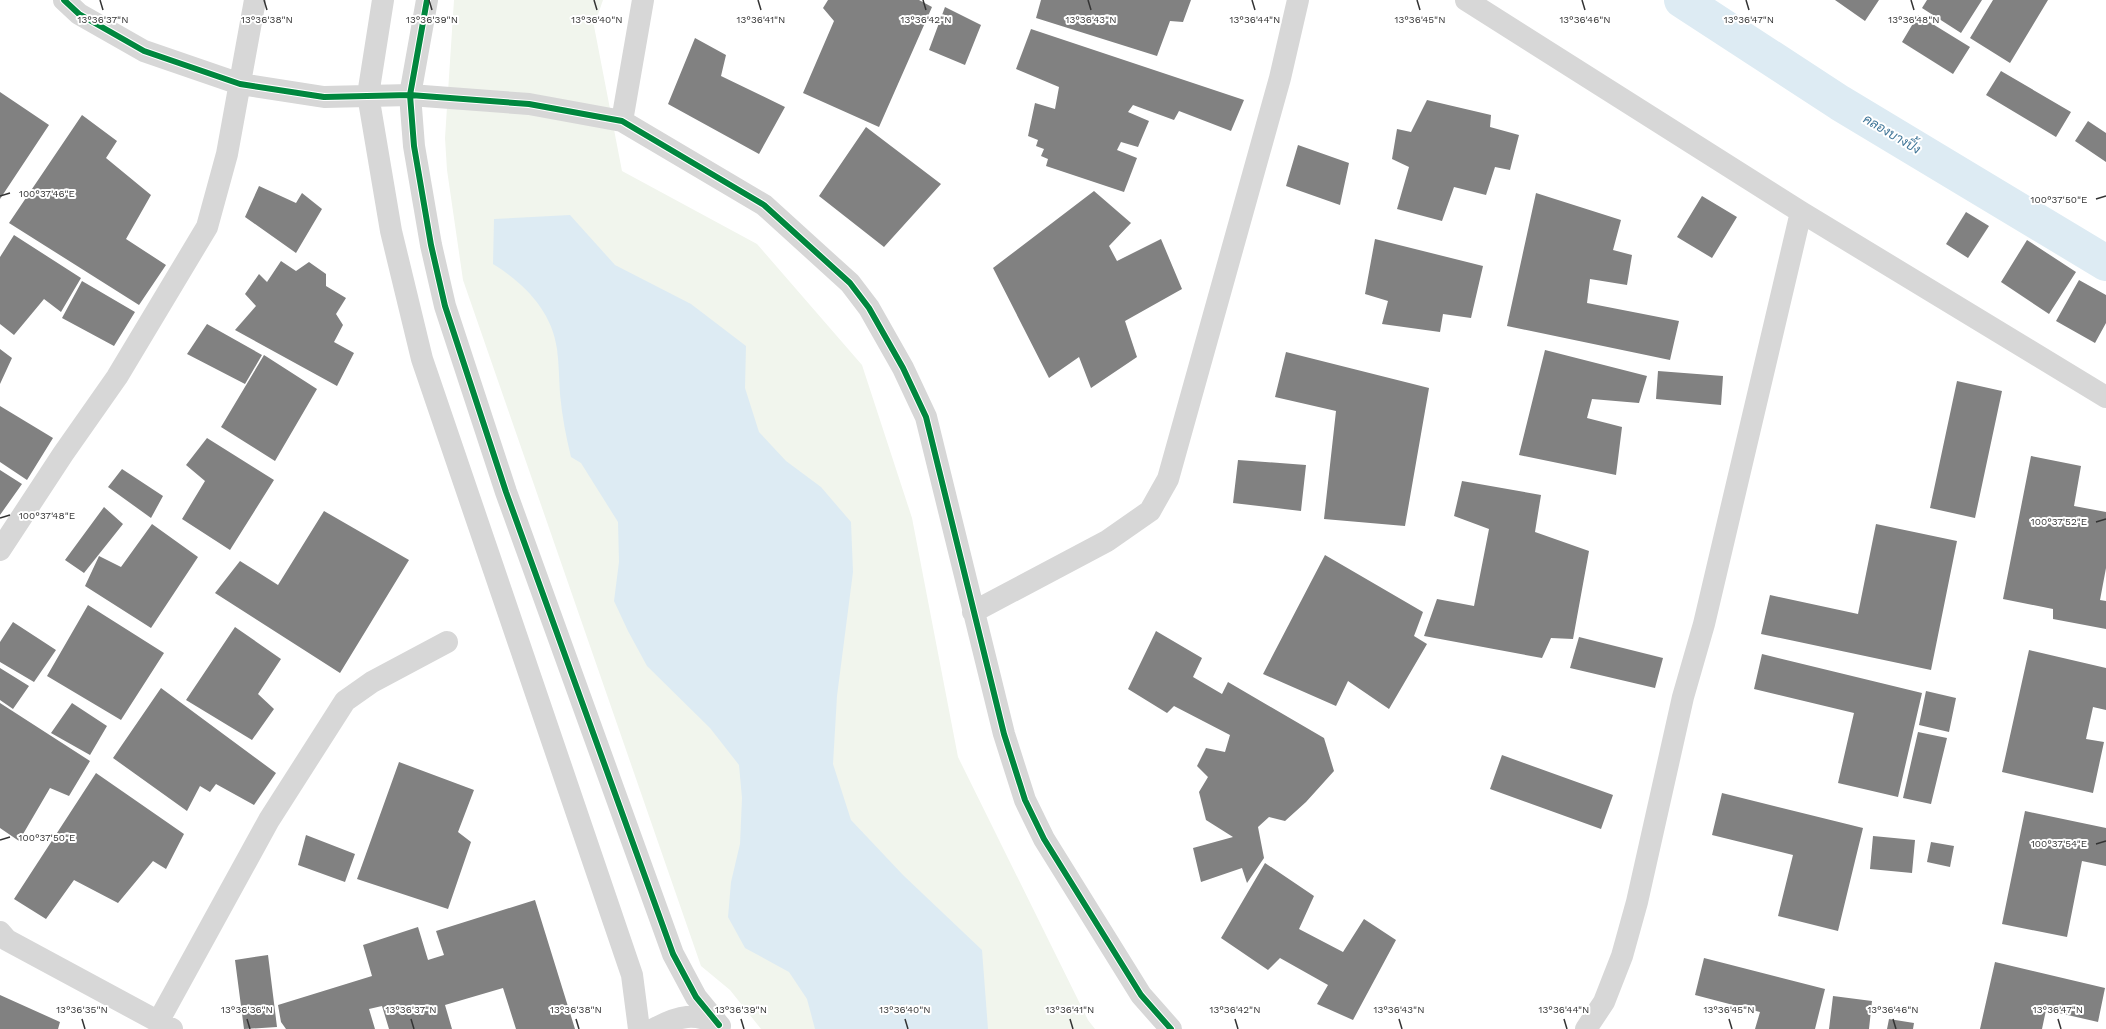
<svg xmlns="http://www.w3.org/2000/svg" width="2106" height="1029" viewBox="0 0 2106 1029" font-family="'Work Sans',Sarabun,sans-serif">
	<rect width="100%" height="100%" fill="#fff"/>
	<path fill="#f1f5ed" d="M454,0H603L594,26L622,171L757,244L862,365L912,518L958,757L1088,1020L1095,1029H761L730,990L701,966L463,280L447,170L445,138Z"/>
	<path fill="#ddebf3" d="M570,215L615,265L691,304L746,346L745,388L759,432L786,461L821,487L851,522L853,572L837,696L833,764L851,820L903,875L982,950L988,1029H815L807,999L789,972L745,948L728,917L731,882L740,844L742,798L739,765L710,728L647,666L628,631L614,601L619,562L618,522L581,463L571,457C566,437 562,416 560,394C559,379 559,364 557,349C552,311 524,283 493,264L494,219Z"/>
	<g fill="none" stroke-linecap="round" stroke-linejoin="round">
		<path stroke="#ddebf3" stroke-width="36" d="M1682,0L1840,103L2106,263"/>
	</g>
	<path fill="#818181" d="M828,0H919L932,7L879,127L803,93L834,21L823,8Z
		M1041,0H1191L1183,22L1170,21L1157,56L1036,18Z
		M1835,0H1879L1865,21Z
		M1927,0H1982L1961,33L1922,8Z
		M1993,0H2048L2010,63L1970,38Z
		M945,7L981,25L965,65L929,50Z
		M1918,15L1970,47L1953,74L1902,42Z
		M1031,29L1244,100L1231,131L1179,111L1174,120L1133,105L1128,112L1149,121L1138,147L1121,142L1117,150L1137,158L1124,192L1046,166L1048,159L1041,156L1044,149L1036,146L1038,140L1028,136L1035,103L1055,109L1059,87L1016,69Z
		M695,38L726,55L721,76L785,107L759,154L668,104Z
		M2001,71L2071,112L2056,137L1986,95Z
		M0,92L49,125L0,199Z
		M1427,100L1491,115L1490,127L1519,135L1510,170L1495,167L1486,195L1454,187L1442,221L1397,209L1409,167L1392,159L1397,129L1411,132Z
		M82,115L117,141L106,158L151,195L126,239L166,265L139,305L9,223Z
		M2088,121L2106,133V162L2075,141Z
		M866,127L941,184L884,247L819,196Z
		M1298,145L1349,163L1340,205L1286,186Z
		M259,186L296,203L302,193L322,209L296,253L245,217Z
		M1094,191L1131,223L1109,246L1117,261L1161,239L1182,289L1125,321L1137,357L1091,388L1079,357L1049,378L993,268Z
		M1536,193L1621,220L1613,250L1632,255L1627,285L1590,279L1587,303L1679,321L1670,360L1507,326Z
		M1702,196L1737,217L1712,258L1677,237Z
		M1966,212L1989,226L1968,258L1946,244Z
		M14,235L81,278L61,312L44,299L14,335L0,324V257Z
		M1375,239L1483,266L1471,318L1443,314L1440,332L1382,324L1388,301L1365,294Z
		M2027,240L2076,272L2049,314L2001,282Z
		M281,261L296,271L309,262L326,274V286L346,298L336,314L343,325L334,342L354,353L337,386L235,330L256,306L245,294L259,274L267,282Z
		M2079,280L2106,295V323L2095,343L2056,321Z
		M82,281L135,312L114,346L62,318Z
		M207,324L262,355L245,384L187,354Z
		M0,349L12,358L0,384Z
		M1545,350L1647,376L1639,403L1592,399L1587,418L1622,427L1616,475L1519,455Z
		M1286,352L1429,388L1405,526L1324,519L1336,411L1275,397Z
		M264,355L317,389L275,461L221,427Z
		M1658,371L1723,376L1721,405L1656,399Z
		M1957,381L2002,391L1975,518L1930,508Z
		M0,406L53,438L27,480L0,462Z
		M207,438L274,480L230,550L182,519L205,481L186,465Z
		M2031,456L2081,466L2074,506L2106,512V568L2100,600L2106,601V629L2053,619V609L2003,599Z
		M1238,460L1306,465L1301,511L1233,503Z
		M122,469L163,496L151,518L108,487Z
		M0,470L22,484L0,515Z
		M1462,481L1541,495L1535,532L1589,551L1573,639L1551,638L1542,658L1424,636L1437,599L1474,606L1489,529L1454,516Z
		M104,507L123,524L84,573L65,560Z
		M324,511L409,560L340,673L215,593L240,561L278,585Z
		M152,524L198,557L151,628L85,586L99,556L121,567Z
		M1876,524L1957,541L1931,670L1761,634L1770,595L1858,614Z
		M1325,555L1423,612L1414,636L1427,644L1389,709L1348,681L1336,706L1263,674Z
		M88,605L164,653L121,720L47,676Z
		M13,622L56,650L34,682L0,662V642Z
		M235,627L281,659L258,694L274,709L252,740L186,700Z
		M1156,631L1202,658L1193,677L1222,694L1228,682L1324,738L1334,771L1306,802L1285,821L1269,817L1258,827L1264,858L1247,883L1242,868L1201,882L1193,848L1233,837L1206,820L1199,792L1208,777L1197,766L1206,748L1225,752L1230,735L1174,706L1167,713L1128,689Z
		M1579,637L1663,658L1655,688L1570,668Z
		M2029,650L2106,668V710L2093,707L2086,739L2104,742L2093,793L2002,772Z
		M1762,654L1922,693L1898,797L1838,783L1854,713L1754,689Z
		M0,668L29,686L13,709L0,700Z
		M161,688L276,773L254,805L216,784L210,792L200,786L187,811L113,758Z
		M1926,691L1956,698L1949,732L1919,725Z
		M0,703L90,761L69,796L50,788L19,841L0,828Z
		M72,703L107,726L90,755L51,733Z
		M1918,732L1947,738L1931,804L1903,798Z
		M1502,755L1613,795L1601,829L1490,789Z
		M399,762L474,790L458,832L471,842L448,909L357,879Z
		M96,773L184,834L166,869L153,861L118,903L74,880L46,919L14,899Z
		M1722,793L1863,828L1838,931L1778,916L1793,855L1712,835Z
		M2025,811L2106,828V866L2082,861L2067,937L2002,924Z
		M306,835L355,854L345,882L298,865Z
		M1873,836L1915,840L1912,873L1870,869Z
		M1931,842L1954,846L1950,867L1927,862Z
		M1265,863L1314,896L1299,929L1343,952L1364,919L1396,940L1353,1020L1317,1004L1328,985L1280,958L1268,970L1221,938Z
		M535,900L575,1029H516L503,988L445,1005L452,1029H389L382,1006L369,1009L375,1029H286L281,1022L278,1005L372,976L363,945L418,927L428,960L444,955L436,931Z
		M268,955L277,1027L244,1029L235,960Z
		M1704,958L1825,989L1815,1029H1755L1760,1012L1695,995Z
		M1995,962L2105,988L2098,1022L2046,1010L2042,1029H1980Z
		M0,995L60,1022L58,1029H0Z
		M1833,996L1872,1001L1869,1029H1829Z
		M1889,1019L1914,1023L1913,1029H1887Z"/>
	<g fill="none" stroke-linecap="round" stroke-linejoin="round">
		<path stroke="#d7d7d7" stroke-width="22" d="M64,0L79,14L144,51L240,84L324,97L410,95L529,104L622,121L764,205L850,283L869,308L903,368L926,417L1004,734L1025,800L1044,839L1141,995L1171,1029
			M383,0L368,95L391,231L422,359L632,975L639,1029
			M427,0L410,95L414,146L431,245L445,306L506,492L673,954L696,997L719,1025
			M1466,0L1801,212L2106,397
			M622,121L643,0
			M0,550L63,454L117,377L207,227L227,154L255,0
			M973,612L1107,541L1150,511L1168,479L1280,78L1298,0
			M0,932L7,940L172,1029
			M158,1022L269,820L345,701L372,682L447,642
			M654,1029C678,1016 696,1011 720,1026
			M1586,1029L1604,1002L1622,956L1637,902L1683,697L1704,624L1801,212"/>
		<g stroke="#fff" stroke-width="8">
			<path id="cycleway" d="M64,0L79,14L144,51L240,84L324,97L410,95L529,104L622,121L764,205L850,283L869,308L903,368L926,417L1004,734L1025,800L1044,839L1141,995L1171,1029
				M427,0L410,95L414,146L431,245L445,306L506,492L673,954L696,997L719,1025"/>
		</g>
		<use href="#cycleway" stroke="#00873e" stroke-width="6"/>
	</g>
	<path fill="none" stroke="#333" stroke-width="1.5" d="M100,0L103,10M264,0L267,10M429,0L432,10M594,0L597,10M758,0L761,10M923,0L926,10M1088,0L1091,10M1252,0L1255,10M1417,0L1420,10M1582,0L1585,10M1746,0L1749,10M1911,0L1914,10M0,196L10,193M2096,199L2106,196M0,518L10,515M2096,522L2106,519M0,840L10,837M2096,844L2106,841M82,1019L85,1029M247,1019L250,1029M411,1019L414,1029M576,1019L579,1029M741,1019L744,1029M905,1019L908,1029M1070,1019L1073,1029M1235,1019L1238,1029M1399,1019L1402,1029M1564,1019L1567,1029M1729,1019L1732,1029M1893,1019L1896,1029M2058,1019L2061,1029"/>
	<g text-anchor="middle" dominant-baseline="central" stroke-width="4" stroke-linejoin="round" paint-order="stroke">
		<g font-size="13" font-style="italic" fill="#3f7597" stroke="#fff">
			<text transform="translate(1892 134) rotate(31)">คลองบางปิ้ง</text>
		</g>
	</g>
	<g font-size="10" text-anchor="middle" fill="#333" stroke="#fff" stroke-width="4" stroke-linejoin="round" paint-order="stroke">
		<text x="103" y="23">13°36'37"N</text>
		<text x="267" y="23">13°36'38"N</text>
		<text x="432" y="23">13°36'39"N</text>
		<text x="597" y="23">13°36'40"N</text>
		<text x="761" y="23">13°36'41"N</text>
		<text x="926" y="23">13°36'42"N</text>
		<text x="1091" y="23">13°36'43"N</text>
		<text x="1255" y="23">13°36'44"N</text>
		<text x="1420" y="23">13°36'45"N</text>
		<text x="1585" y="23">13°36'46"N</text>
		<text x="1749" y="23">13°36'47"N</text>
		<text x="1914" y="23">13°36'48"N</text>
		<text x="47" y="197">100°37'46"E</text>
		<text x="2059" y="203">100°37'50"E</text>
		<text x="47" y="519">100°37'48"E</text>
		<text x="2059" y="525">100°37'52"E</text>
		<text x="47" y="841">100°37'50"E</text>
		<text x="2059" y="847">100°37'54"E</text>
		<text x="82" y="1013">13°36'35"N</text>
		<text x="247" y="1013">13°36'36"N</text>
		<text x="411" y="1013">13°36'37"N</text>
		<text x="576" y="1013">13°36'38"N</text>
		<text x="741" y="1013">13°36'39"N</text>
		<text x="905" y="1013">13°36'40"N</text>
		<text x="1070" y="1013">13°36'41"N</text>
		<text x="1235" y="1013">13°36'42"N</text>
		<text x="1399" y="1013">13°36'43"N</text>
		<text x="1564" y="1013">13°36'44"N</text>
		<text x="1729" y="1013">13°36'45"N</text>
		<text x="1893" y="1013">13°36'46"N</text>
		<text x="2058" y="1013">13°36'47"N</text>
	</g>
</svg>
